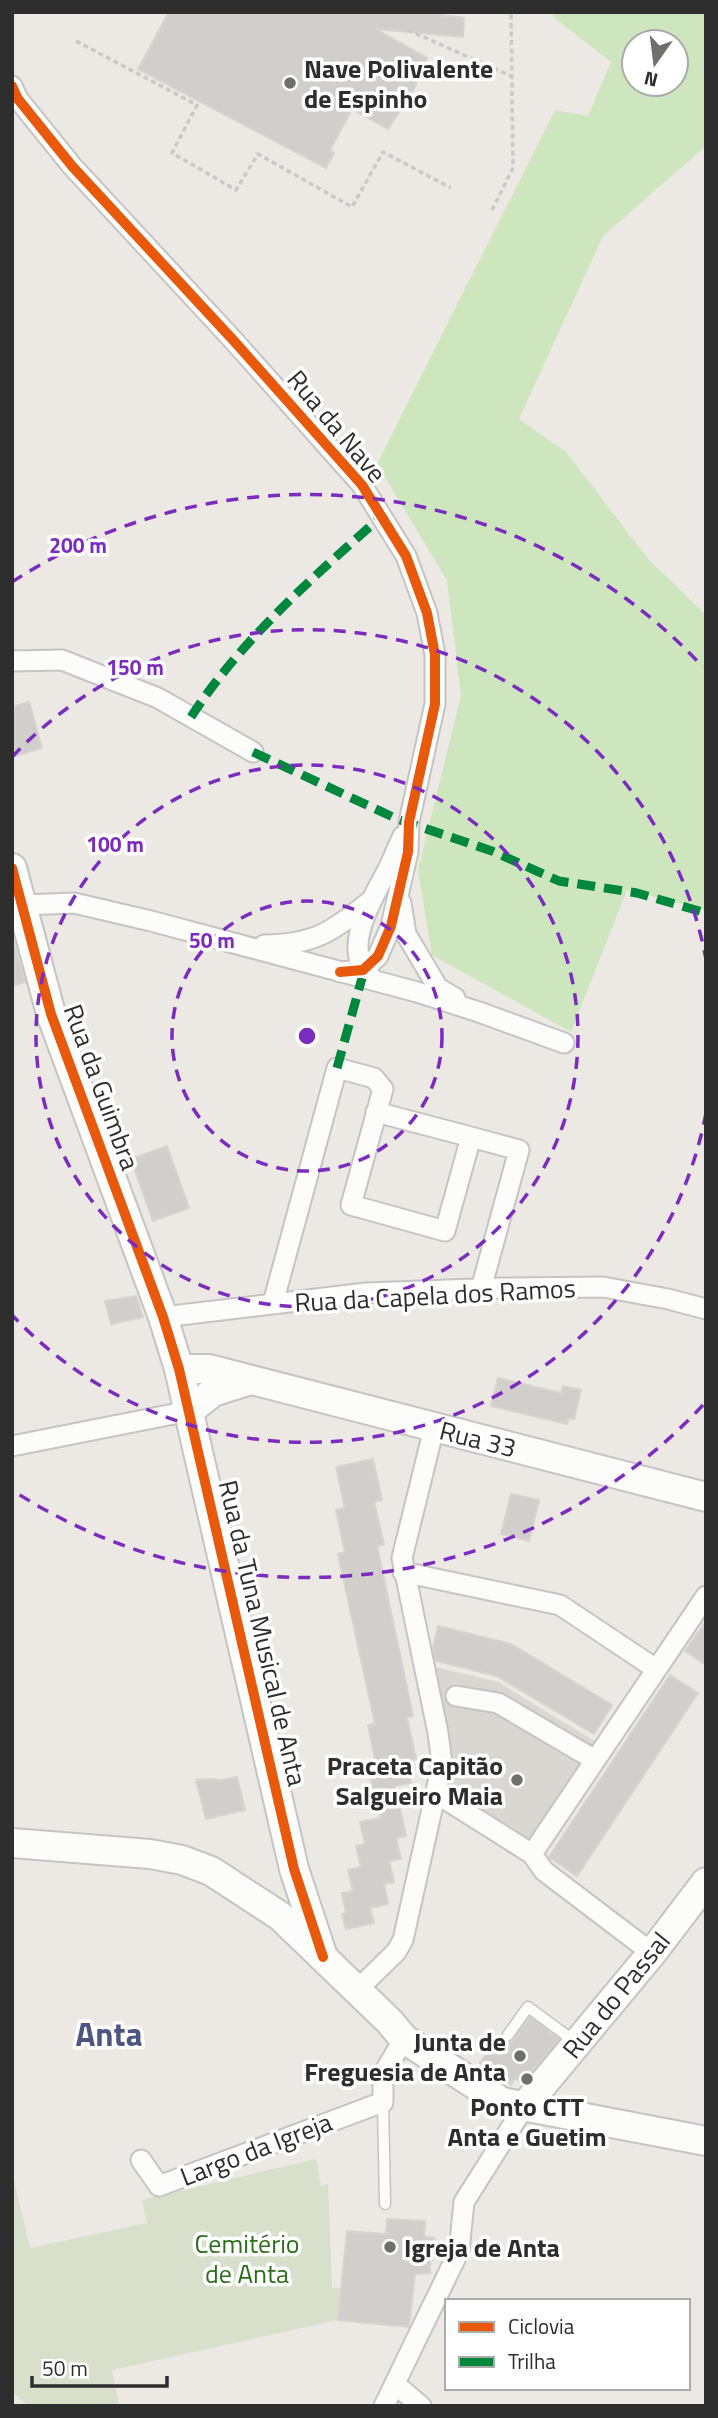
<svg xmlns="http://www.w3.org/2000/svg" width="718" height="2418" viewBox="0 0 718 2418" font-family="'Titillium Web',sans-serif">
	<rect width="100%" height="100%" fill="#ece8e4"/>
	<path fill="#cee6be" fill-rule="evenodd" d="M554,12H706V146L603,236L519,419L566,452L649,560L706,615V910L627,890L571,1032L432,955L418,870L461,696L447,580L377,464L555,110L588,116L611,62L553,17ZM634,42H676V84H634Z"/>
	<path fill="#d8e0cc" d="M316,2159L321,2186L328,2184L332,2288H341L338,2320L112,2370L119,2406H29L12,2392V2172L30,2248L147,2223L142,2200Z"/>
	<path fill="#dad6d2" d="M427,1665L498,1682L609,1750L538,1864L440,1803Z"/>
	<path fill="#d1cecb" stroke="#d7d4d0" stroke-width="2" d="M169,12H442L440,15L464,18L463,37L376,29L427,58L412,93L388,129L352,109L330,150L334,153L326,168L138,69Z
		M29,702L42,748L12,757V707Z
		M12,936L25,982L12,986Z
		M167,1146L189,1208L153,1221L131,1159Z
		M136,1296L143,1317L111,1324L105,1301Z
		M498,1378L561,1393L563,1386L581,1390L574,1419L569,1418L567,1424L491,1406Z
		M373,1459L382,1500L374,1502L384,1544L377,1546L413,1716L407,1717L416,1759L407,1761L411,1783L395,1786L406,1836L396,1838L401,1859L389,1861L394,1882L384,1884L388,1904L370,1908L374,1923L346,1929L342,1914L346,1913L342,1893L353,1891L348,1870L361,1867L356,1846L365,1844L360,1822L381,1818L368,1770L377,1768L368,1725L375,1724L338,1554L345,1552L336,1510L345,1508L336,1467Z
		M511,1494L539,1500L529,1541L501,1534Z
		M706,1621V1665L685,1651Z
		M438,1626L511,1644L612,1705L594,1734L497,1676L436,1661L433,1648Z
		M670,1675L698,1693L577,1876L549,1857Z
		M237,1777L245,1810L206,1819L196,1780L216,1779L217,1781Z
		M530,2017L559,2039L522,2083L515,2078L511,2085L480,2063L501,2035L504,2041H512Z
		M387,2219L425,2221L424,2237L435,2238L433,2260H430V2273L415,2274L409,2327L338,2320L347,2231L386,2234Z"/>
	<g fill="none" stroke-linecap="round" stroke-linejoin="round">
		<g stroke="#c5c4c5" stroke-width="13">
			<path id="lane" d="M508,2035L528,2007L574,2041
				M383,2102L385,2204"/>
		</g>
		<g stroke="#c5c4c5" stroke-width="23">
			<path id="street" d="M12,86L18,99L72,166L234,341L362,485L406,556L427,613L435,655V704L409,822L408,852L391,926L378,956L363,970L340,972
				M12,661L62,660L158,698L253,752
				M401,903L406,934L438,988L455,998
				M23,905L74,903L151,921L417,992L479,1012L564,1043
				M264,945C314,945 331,932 369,902
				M371,977C340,951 372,899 387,871C393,860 397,847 403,836
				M376,1112L471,1137
				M273,1303L337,1068L374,1078L383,1089L351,1205L445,1231L471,1137L519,1150L481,1289
				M163,1317L366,1293L502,1288L603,1287L668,1299L706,1309
				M12,1446L189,1411
				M403,1572L560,1605L656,1669
				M456,1696L498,1703L595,1760
				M437,1794L532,1854L544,1871L652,1953
				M532,1854L706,1596
				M357,1990L396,1952L403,1940L442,1764L438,1733L402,1558L434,1428
				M141,2160L159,2186L383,2102V2074L404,2039
				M395,2384L421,2406
				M384,2406L459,2251L464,2202L524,2107"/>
		</g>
		<g stroke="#c5c4c5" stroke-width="32">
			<path id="secondary" d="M12,868L51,1014L163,1317L179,1369L294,1869L323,1957
				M179,1369H209L706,1497
				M189,1411L213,1392L251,1380
				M12,1843L150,1854L182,1860L211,1871L280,1916L390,2022L404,2039L502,2102L706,2141
				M524,2107L652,1953L706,1882"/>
		</g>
		<path stroke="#c9c9c8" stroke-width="3.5" stroke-dasharray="5 3.5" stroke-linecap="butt" d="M408,30L511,76
			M76,41L197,105L172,153L236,190L258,154L352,207L383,152L451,188
			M492,210L513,168L511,12"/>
		<use href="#lane" stroke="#fcfcfb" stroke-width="10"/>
		<use href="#street" stroke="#fcfcfb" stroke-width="19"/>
		<use href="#secondary" stroke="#fcfcfb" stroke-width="28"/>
		<path stroke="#00873e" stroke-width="9" stroke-dasharray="18 9" stroke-linecap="butt" d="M191,717C240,641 314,576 382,516
			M253,752L397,819L492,851L559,881L637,893L706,913
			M337,1068L362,978"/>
		<g stroke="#fff" stroke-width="15">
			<path id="cycleway" d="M12,86L18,99L72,166L234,341L362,485L406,556L427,613L435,655V704L409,822L408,852L391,926L378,956L363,970L340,972
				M12,868L51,1014L163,1317L179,1369L294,1869L323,1957"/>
		</g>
		<use href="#cycleway" stroke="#e8590c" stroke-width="10"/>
	</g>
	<g fill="none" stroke="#7b2cbf" stroke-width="3.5" stroke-dasharray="12 9">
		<circle cx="307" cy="1036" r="135"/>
		<circle cx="307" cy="1036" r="271"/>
		<path d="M706 1113A406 406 0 0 1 12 1315M12 757A406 406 0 0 1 706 959"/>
		<path d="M703 1405A541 541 0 0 1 12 1490M12 582A541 541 0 0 1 703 667"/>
	</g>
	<g fill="#706f6e" stroke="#fff" stroke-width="2.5">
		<circle cx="290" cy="83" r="7"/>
		<circle cx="517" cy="1780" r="7"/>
		<circle cx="520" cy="2056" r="7"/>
		<circle cx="527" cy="2079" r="7"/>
		<circle cx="390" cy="2247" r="7"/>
	</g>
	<g text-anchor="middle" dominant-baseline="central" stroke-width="7" stroke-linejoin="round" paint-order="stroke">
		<g font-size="26" font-weight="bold" fill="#2e2e2e" stroke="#fff" text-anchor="start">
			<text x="304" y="68">Nave Polivalente<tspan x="304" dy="30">de Espinho</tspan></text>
			<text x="503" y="1765" text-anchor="end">Praceta Capitão<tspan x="503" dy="30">Salgueiro Maia</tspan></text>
			<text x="506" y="2041" text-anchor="end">Junta de<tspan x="506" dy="30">Freguesia de Anta</tspan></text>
			<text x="527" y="2106" text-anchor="middle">Ponto CTT<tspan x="527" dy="30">Anta e Guetim</tspan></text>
			<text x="404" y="2247">Igreja de Anta</text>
		</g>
		<g font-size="26" fill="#2e2e2e" stroke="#fff">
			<text transform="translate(337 426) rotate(50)">Rua da Nave</text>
			<text transform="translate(102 1087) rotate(70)">Rua da Guimbra</text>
			<text transform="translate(435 1295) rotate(-3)">Rua da Capela dos Ramos</text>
			<text transform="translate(478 1439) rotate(14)">Rua 33</text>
			<text transform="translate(263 1633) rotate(77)">Rua da Tuna Musical de Anta</text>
			<text transform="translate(616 1995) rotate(-51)">Rua do Passal</text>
			<text transform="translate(256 2149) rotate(-21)">Largo da Igreja</text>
		</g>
		<g font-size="26" fill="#2c6e1b" stroke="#fff">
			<text x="247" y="2243">Cemitério<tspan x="247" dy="30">de Anta</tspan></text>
		</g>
		<g font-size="33" font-weight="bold" fill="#4d5680" stroke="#fff">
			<text x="109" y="2034">Anta</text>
		</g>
	</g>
	<circle cx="307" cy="1036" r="10" fill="#7b2cbf" stroke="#fff" stroke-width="3.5"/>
	<g font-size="21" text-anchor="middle" font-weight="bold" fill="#7b2cbf" stroke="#fff" stroke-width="7" stroke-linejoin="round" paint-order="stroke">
		<text x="78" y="553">200 m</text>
		<text x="135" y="675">150 m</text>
		<text x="115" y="852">100 m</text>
		<text x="212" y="948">50 m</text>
	</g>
	<rect width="718" height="2418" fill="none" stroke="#2e2e2e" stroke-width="28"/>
	<rect x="445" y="2299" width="245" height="91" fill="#ffffff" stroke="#ababab" stroke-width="2"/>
	<rect x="459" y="2322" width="35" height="10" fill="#e8590c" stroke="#ababab" stroke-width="2"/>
	<text x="508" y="2334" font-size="21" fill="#2e2e2e">Ciclovia</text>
	<rect x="459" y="2357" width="35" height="10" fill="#00873e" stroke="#ababab" stroke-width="2"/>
	<text x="508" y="2369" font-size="21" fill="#2e2e2e">Trilha</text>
	<g transform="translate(655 63) rotate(194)"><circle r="33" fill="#ffffff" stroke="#ababab" stroke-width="2"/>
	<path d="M0-5L12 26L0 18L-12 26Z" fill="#706f6e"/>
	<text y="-10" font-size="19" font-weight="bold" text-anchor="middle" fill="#2e2e2e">N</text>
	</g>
	<path d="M32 2376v10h135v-10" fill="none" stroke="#2e2e2e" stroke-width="3.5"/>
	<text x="42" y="2376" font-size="21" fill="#2e2e2e" stroke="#ffffff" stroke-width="5" paint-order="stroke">50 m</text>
</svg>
